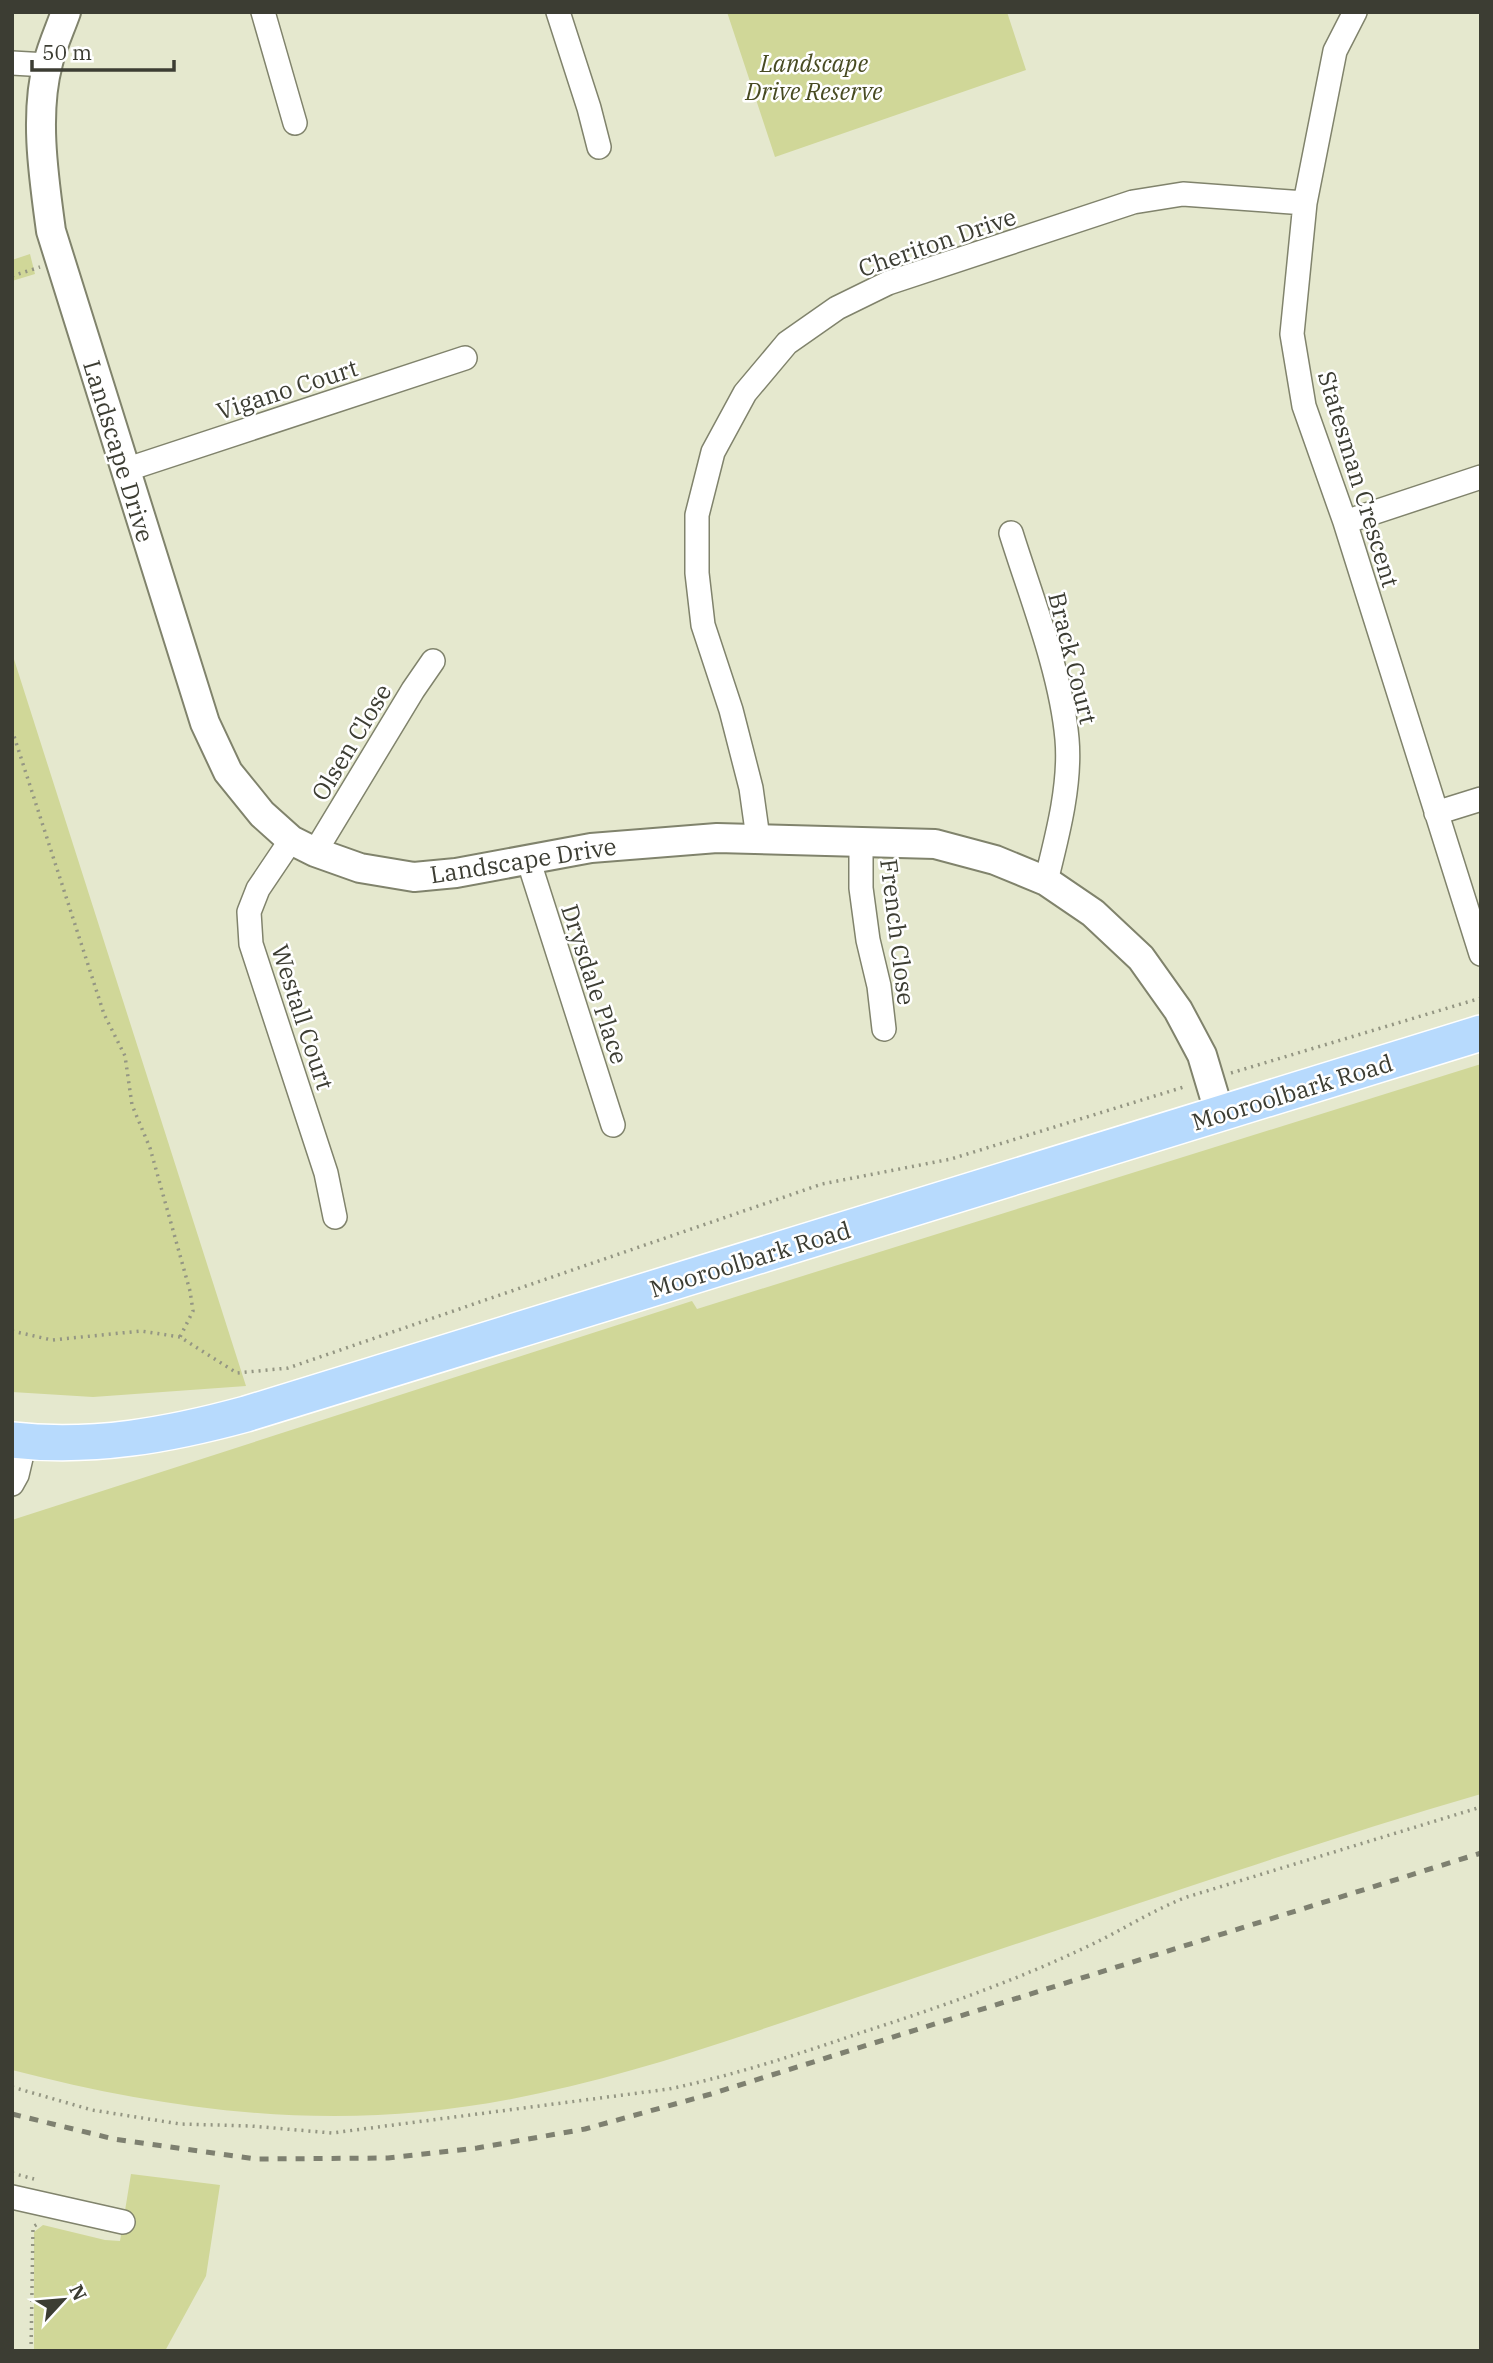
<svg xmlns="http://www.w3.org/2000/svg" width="1493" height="2363" viewBox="0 0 1493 2363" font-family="'IBM Plex Serif',serif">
	<rect width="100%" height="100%" fill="#e5e8ce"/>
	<path fill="#d0d798" d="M727,12H1007L1026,70L775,157Z
		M30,254L35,274L12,281V260Z
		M12,653L237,1358L246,1386L93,1397L12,1392Z
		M1481,1064V1794C1397,1818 1315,1845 1233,1872C1112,1912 991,1952 870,1993C722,2042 578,2097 421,2112C282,2125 147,2105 12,2070V1520L692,1301L697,1309Z
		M131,2174L220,2185L206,2276L165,2351H34V2232L43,2225L105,2240L120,2241Z"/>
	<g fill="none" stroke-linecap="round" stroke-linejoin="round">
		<g stroke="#80836c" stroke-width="26">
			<path id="minor" d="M263,12L295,123
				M558,12L589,108L599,147
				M1355,12L1335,51L1305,203L1292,334L1304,406L1345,522L1481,954
				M12,63L47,65
				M125,470L465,358
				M1345,522L1481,477
				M1011,533C1031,597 1061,672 1067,739C1071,785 1057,837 1046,881
				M1436,813L1481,799
				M758,838L751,788L731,710L703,625L697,573V515L713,452L745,393L787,343L837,308L888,283L1133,202L1183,194L1305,203
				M291,840L258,889L249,912L251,944L326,1173L335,1217
				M861,841V888L868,940L879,986L884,1029
				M315,852L413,690L433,661
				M528,859L613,1125
				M12,1484L17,1475L25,1441
				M12,2197L123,2222"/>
		</g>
		<g stroke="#80836c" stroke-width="32">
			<path id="tertiary" d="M66,12C60,29 52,46 48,63C34,115 44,179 51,231L205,723L228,772L262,814L291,840L315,852L360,868L414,877L456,873L591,848L717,838L935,844L995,860L1046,881L1093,913L1141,958L1178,1010L1202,1055L1220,1115"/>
		</g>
		<g stroke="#fff" stroke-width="38">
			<path id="primary" d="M12,1440C92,1449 169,1435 246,1414L1481,1033"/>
		</g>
		<path stroke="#949683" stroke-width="3.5" stroke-dasharray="2 5" stroke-linecap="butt" d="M12,276L40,267
			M12,730L104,1014L125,1056L132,1105L150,1148L190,1291L193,1311L180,1337
			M1231,1073L1481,998
			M12,1331L52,1340L141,1331L180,1337L237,1373L288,1368L822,1184L951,1159L1187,1086
			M12,2087L92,2110L180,2124L251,2126L332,2133L669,2089C735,2075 799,2054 863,2032C937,2008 1012,1982 1082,1949C1118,1933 1150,1911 1187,1897L1481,1807
			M12,2173L34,2179
			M31,2351L33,2227L39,2223"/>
		<use href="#minor" stroke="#fff" stroke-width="23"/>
		<use href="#tertiary" stroke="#fff" stroke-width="28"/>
		<use href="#primary" stroke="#b7dafd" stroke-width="35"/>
		<path stroke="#7e8070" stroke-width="5" stroke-dasharray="9 9" stroke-linecap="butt" d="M12,2114L114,2139L256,2159L388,2158L477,2148L585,2129L711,2094L1481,1853"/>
	</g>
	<g text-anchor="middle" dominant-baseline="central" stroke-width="5" stroke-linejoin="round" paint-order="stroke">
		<g font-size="24" font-style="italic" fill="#484b22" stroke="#fff">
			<text x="814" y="63">Landscape<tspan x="814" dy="28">Drive Reserve</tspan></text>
		</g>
		<g font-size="24" fill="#3c3d33" stroke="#fff">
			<text transform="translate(937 242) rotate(-19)">Cheriton Drive</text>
			<text transform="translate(287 389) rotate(-18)">Vigano Court</text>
			<text transform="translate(119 451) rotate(73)">Landscape Drive</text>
			<text transform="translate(1359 479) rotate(73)">Statesman Crescent</text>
			<text transform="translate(1073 658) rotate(76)">Brack Court</text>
			<text transform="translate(351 742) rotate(-59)">Olsen Close</text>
			<text transform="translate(523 860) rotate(-9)">Landscape Drive</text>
			<text transform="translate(898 932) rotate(83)">French Close</text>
			<text transform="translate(595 984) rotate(72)">Drysdale Place</text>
			<text transform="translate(303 1017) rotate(72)">Westall Court</text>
			<text transform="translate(1292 1092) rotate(-17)">Mooroolbark Road</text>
			<text transform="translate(750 1259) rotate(-17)">Mooroolbark Road</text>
		</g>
	</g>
	<rect width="1493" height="2363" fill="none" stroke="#3c3d33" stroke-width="28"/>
	<g transform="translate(63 2300) rotate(64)" stroke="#ffffff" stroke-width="5" paint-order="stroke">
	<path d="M0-5L12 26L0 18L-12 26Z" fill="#3c3d33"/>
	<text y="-10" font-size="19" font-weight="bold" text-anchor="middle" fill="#3c3d33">N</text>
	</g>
	<path d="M32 60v10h142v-10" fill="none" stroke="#3c3d33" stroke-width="3.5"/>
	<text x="42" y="60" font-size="21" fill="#3c3d33" stroke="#ffffff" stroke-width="5" paint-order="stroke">50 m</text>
</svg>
